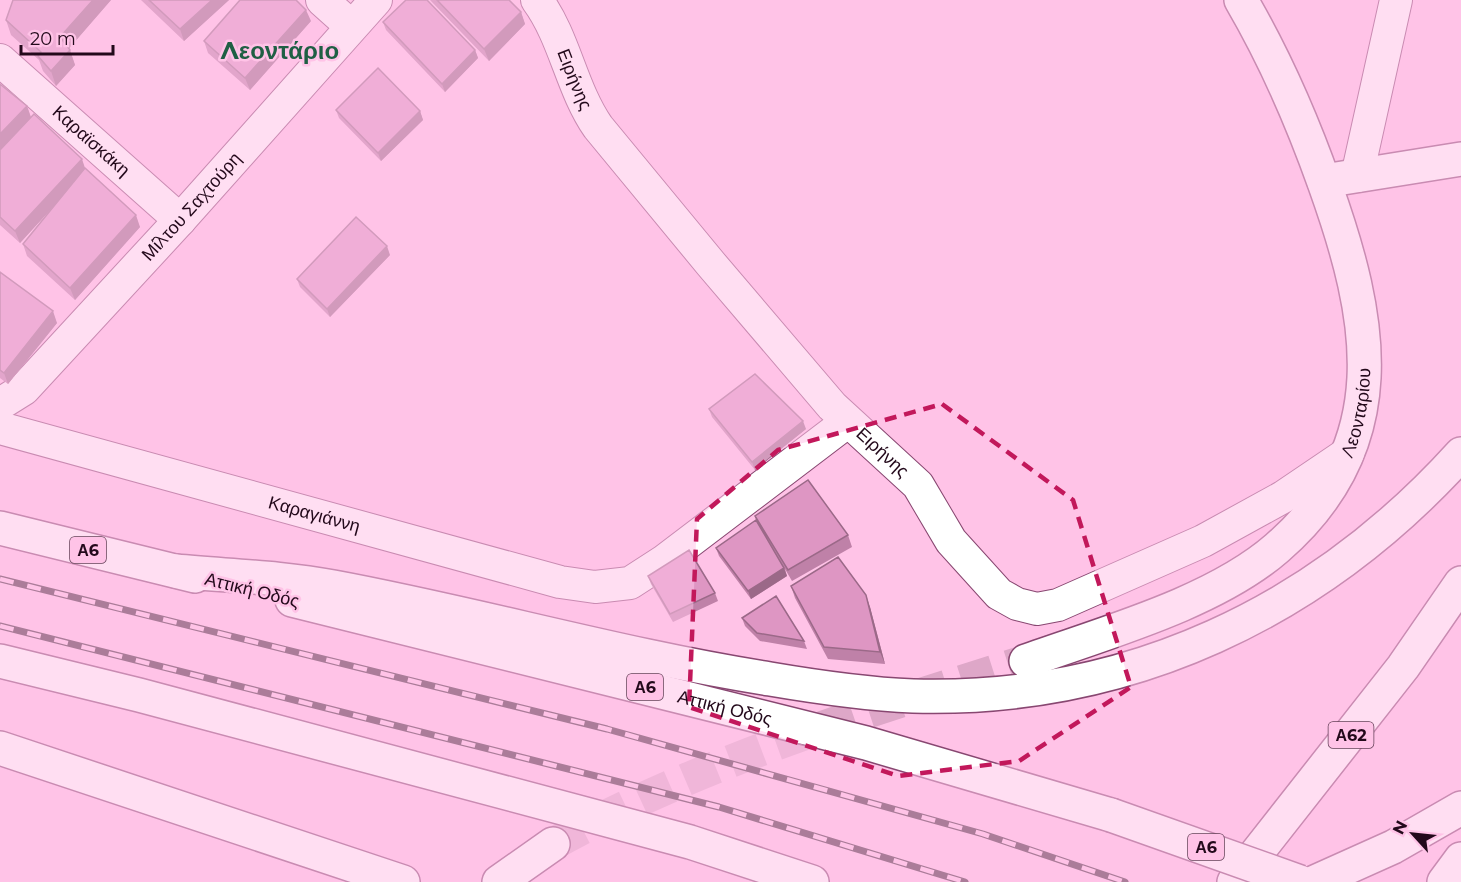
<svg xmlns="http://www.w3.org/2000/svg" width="1461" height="882" viewBox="0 0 1461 882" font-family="Montserrat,sans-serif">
	<rect width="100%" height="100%" fill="#ffc3e7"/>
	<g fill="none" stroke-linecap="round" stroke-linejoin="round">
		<path stroke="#dea7c8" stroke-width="33" stroke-dasharray="33 16" stroke-linecap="butt" d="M553,844C703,761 863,713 1026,661"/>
		<g stroke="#884771" stroke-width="34">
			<g id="street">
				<path d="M322,0L351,26"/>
				<path id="s1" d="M537,0C565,38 571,88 598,127L711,264L832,406L918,485L951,541L999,594L1017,604L1037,609L1058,605L1203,541L1283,497L1348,453"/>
				<path id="s2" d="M0,60L180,220"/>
				<path d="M1357,176L1396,0"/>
				<path id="s3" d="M0,404L24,389L180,220L376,0"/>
				<path id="s4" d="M0,428L560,582L595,587L630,583L664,561L847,422"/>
			</g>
		</g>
		<g stroke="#884771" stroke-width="36">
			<g id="secondary">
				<path d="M1324,181L1461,159"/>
				<path id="s5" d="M1026,661C1104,633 1214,603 1277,548C1397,444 1373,319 1325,185C1302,120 1276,60 1241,0"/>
				<path d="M499,882L553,844"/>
			</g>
		</g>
		<g stroke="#884771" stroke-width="36">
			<g id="highway">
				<path d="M0,528L195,576"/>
				<path d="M176,571C228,576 281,577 333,587C479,614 623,656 770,679C817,687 865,694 913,696C1129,702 1318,612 1461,454"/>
				<path id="s6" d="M292,600L866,743L1111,815"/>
				<path d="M0,661L139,695L690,842L812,882"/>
				<path d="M0,748L403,882"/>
				<path d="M1234,882L1403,667L1461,583"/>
				<path d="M1315,882L1393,847L1461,808"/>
				<path d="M1444,882L1461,859"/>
			</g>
		</g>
		<use href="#street" stroke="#fff" stroke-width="32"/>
		<use href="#secondary" stroke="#fff" stroke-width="33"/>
		<use href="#highway" stroke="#fff" stroke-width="33"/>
		<g stroke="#45263a" stroke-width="7">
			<path id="rail" d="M0,579L607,729L983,834L1125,882
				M0,626L719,807L965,882"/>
		</g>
		<use href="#rail" stroke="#ffc3e7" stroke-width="4.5" stroke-dasharray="14" stroke-linecap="butt"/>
		<g stroke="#884771" stroke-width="36" stroke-linecap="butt">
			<path id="highway-bridge" d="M1111,815L1300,882"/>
		</g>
		<use href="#highway-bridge" stroke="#fff" stroke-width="33"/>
	</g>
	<path fill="#bf81a8" d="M13,0H111L69,48L75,65L56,86L43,71L39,60L11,35L6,20Z
		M141,0H229L184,41Z
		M430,0H509L521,12L525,24L489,61Z
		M311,21L250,90L208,53L204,41Z
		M383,22L475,50L478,58L445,92L386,30Z
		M27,106L31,117L86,169L140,227L75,300L27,256L23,244L52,208L20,243L0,225V150Z
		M336,110L420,111L423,120L381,161L339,118Z
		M390,255L330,317L300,287L297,279Z
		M0,272L57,323L8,384L0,378Z
		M709,409L806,429L755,470L712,417Z
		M755,516L848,535L852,547L792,581L785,569L787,576L751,599L719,556L716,548L756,520Z
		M648,576L715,593L718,601L673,622L651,584Z
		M791,586L870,607L885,664L828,659L795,598Z
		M742,618L804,641L807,649L760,641L745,626Z"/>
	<path fill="#9b6988" d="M93,0H111L66,52L60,37Z
		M212,0H229L184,41L180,29Z
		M306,10L311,21L250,90L245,78Z
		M521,12L525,24L489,61L484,49Z
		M70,50L75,65L56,86L51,71Z
		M475,50L478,58L445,92L442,84Z
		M27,106L31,118L0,150V134Z
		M420,111L423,120L381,161L378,153Z
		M82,159L86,171L20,243L15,231Z
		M136,215L140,227L75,300L70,288Z
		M387,246L390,255L330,317L327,309Z
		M53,311L57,323L8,384L4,373Z
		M803,421L806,429L755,470L752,462Z
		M784,568L787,576L751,599L748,591Z
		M866,595L870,607L885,664L880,652Z"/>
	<path fill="#de96c3" stroke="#9b6988" stroke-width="1.5" d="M13,0H93L60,37L70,50L51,71L38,56L41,52L6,20Z
		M149,0H212L180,29Z
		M240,0H296L306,10L245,78L204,41Z
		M406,0H427L475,50L442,84L383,22Z
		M437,0H509L521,12L484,49Z
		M378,68L420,111L378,153L336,110Z
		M0,84L27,106L0,134Z
		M34,114L82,159L15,231L0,217V150Z
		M85,168L136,215L70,288L23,244Z
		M356,217L387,246L327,309L297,279Z
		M0,272L53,311L4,373L0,370Z
		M755,374L803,421L752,462L709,409Z
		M808,480L848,535L788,570L755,516Z
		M756,520L784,568L748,591L716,548Z
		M689,550L715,593L670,614L648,576Z
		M838,557L866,595L880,652L824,647L791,586Z
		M776,596L804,641L757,633L742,618Z"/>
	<path d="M0 0H1461V882H0ZM942,404L1073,500L1131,687L1019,761L898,776L689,707L697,519L778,450Z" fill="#ffc3e7" fill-opacity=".55" fill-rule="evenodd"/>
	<path fill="none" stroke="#c2185b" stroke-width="4.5" stroke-dasharray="12 8" stroke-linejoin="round" d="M942,404L1073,500L1131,687L1019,761L898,776L689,707L697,519L778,450Z"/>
	<g text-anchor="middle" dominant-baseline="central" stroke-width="5" stroke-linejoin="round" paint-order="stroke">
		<g fill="#ffc3e7" stroke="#654158" stroke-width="1.5">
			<rect x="70" y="537" width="36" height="26" rx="4.5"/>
			<rect x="627" y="674" width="36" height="26" rx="4.5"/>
			<rect x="1328.5" y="722" width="45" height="26" rx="4.5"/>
			<rect x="1188" y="834" width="36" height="26" rx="4.5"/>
		</g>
		<g font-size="16" font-weight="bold" fill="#23091b">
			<text x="88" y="550">Α6</text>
			<text x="645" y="687">Α6</text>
			<text x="1351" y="735">Α62</text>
			<text x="1206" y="847">Α6</text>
		</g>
		<g font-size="18" fill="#23091b" stroke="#ffc3e7">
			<text stroke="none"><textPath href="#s1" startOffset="88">Ειρήνης</textPath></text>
			<text stroke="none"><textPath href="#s2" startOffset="122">Καραϊσκάκη</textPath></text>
			<text stroke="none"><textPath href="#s3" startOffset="276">Μίλτου Σαχτούρη</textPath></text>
			<text stroke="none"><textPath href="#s5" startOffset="438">Λεονταρίου</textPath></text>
			<text stroke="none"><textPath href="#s1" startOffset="574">Ειρήνης</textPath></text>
			<text stroke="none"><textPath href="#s4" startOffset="326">Καραγιάννη</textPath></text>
			<text transform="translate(252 590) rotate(14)">Αττική Οδός</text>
			<text stroke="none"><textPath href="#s6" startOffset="446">Αττική Οδός</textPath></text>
		</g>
		<g font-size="24" font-weight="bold" fill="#1f5f44" stroke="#ffc3e7">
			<text x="280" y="50">Λεοντάριο</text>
		</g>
	</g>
	<g transform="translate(1413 834) rotate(297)" stroke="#ffc3e7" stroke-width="4.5" paint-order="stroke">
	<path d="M0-4.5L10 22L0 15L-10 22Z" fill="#23091b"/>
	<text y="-9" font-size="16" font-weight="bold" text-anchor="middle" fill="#23091b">N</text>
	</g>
	<path d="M21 45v9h92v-9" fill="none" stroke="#23091b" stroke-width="3"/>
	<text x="30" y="45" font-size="18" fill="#23091b" stroke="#ffc3e7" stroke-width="4.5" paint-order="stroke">20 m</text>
</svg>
